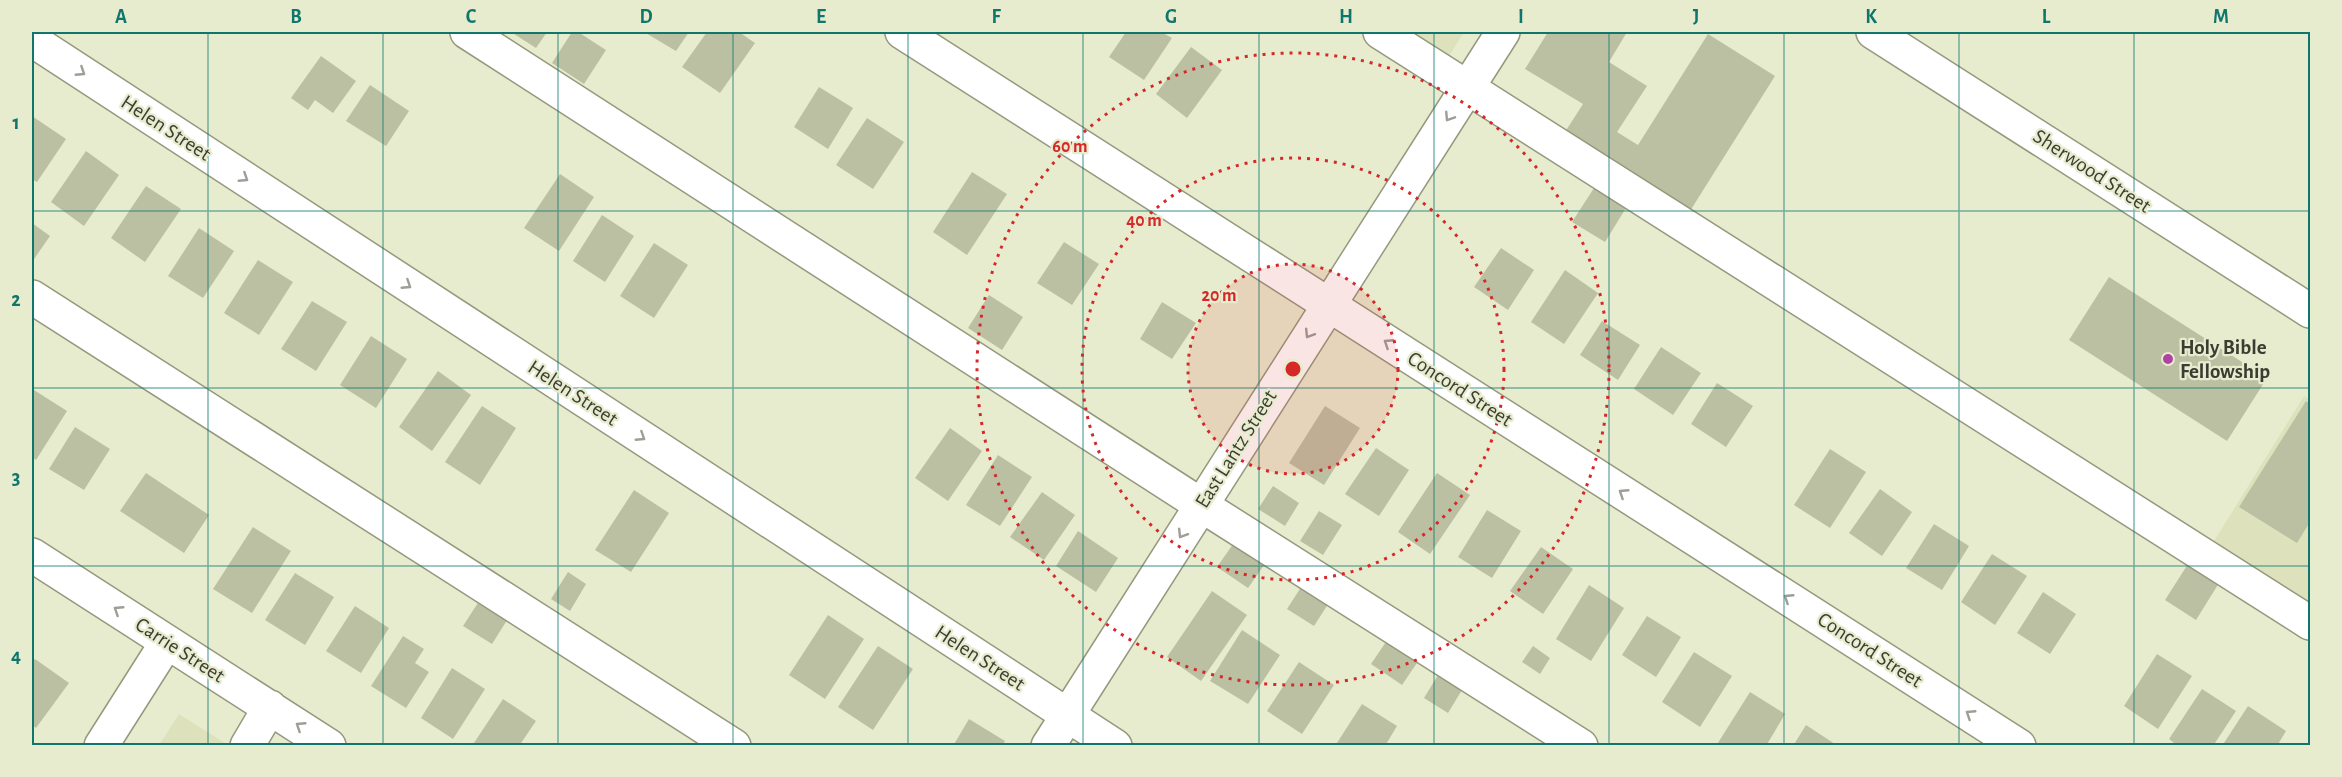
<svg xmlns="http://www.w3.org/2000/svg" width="2342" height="777" viewBox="0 0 2342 777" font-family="'Alegreya Sans',sans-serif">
	<rect width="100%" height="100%" fill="#e8ecce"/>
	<path fill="#dde2bd" d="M1406,32H1464L1448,58Z
		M2304,396L2310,399V607L2211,546Z
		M179,714L228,745H159Z"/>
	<path fill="#bcc0a3" d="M511,32H547L536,48Z
		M572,32H578L606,50L584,84L552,63Z
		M644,32H689L676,51Z
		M707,32H739L755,43L720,93L682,67Z
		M1126,32H1161L1172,38L1144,80L1109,57Z
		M1548,32H1627L1609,62L1647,86L1617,132L1638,145L1708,34L1775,76L1690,211L1565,132L1583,104L1525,69Z
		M1191,47L1222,70L1187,118L1156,94Z
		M321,56L356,81L333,113L315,100L308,110L291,98Z
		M370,85L409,111L386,146L346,121Z
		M819,87L853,108L828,149L794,127Z
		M32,116L66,139L37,182L32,179Z
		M867,118L904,142L873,189L836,165Z
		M86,151L119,175L84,226L51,202Z
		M972,172L1007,194L967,255L933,232Z
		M560,174L594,197L559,251L524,228Z
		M146,186L181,209L145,262L111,238Z
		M1594,188L1626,208L1605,242L1572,222Z
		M602,215L634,236L605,282L573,261Z
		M32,223L50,236L32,262Z
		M199,228L234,251L203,298L168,276Z
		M1064,242L1099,264L1072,305L1037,283Z
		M654,243L688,265L654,318L620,296Z
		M1501,248L1534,270L1508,310L1474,287Z
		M258,260L293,282L259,335L224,313Z
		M1565,270L1598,293L1564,344L1531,322Z
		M2109,277L2267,378L2227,441L2069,340Z
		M989,295L1023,317L1002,350L968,328Z
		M312,301L347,322L316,371L281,349Z
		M1162,302L1196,323L1172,359L1140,339Z
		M1602,321L1640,345L1618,380L1580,355Z
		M371,336L407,359L376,408L340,385Z
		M1661,347L1701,373L1673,415L1634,389Z
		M438,371L471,395L432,451L399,427Z
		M1717,383L1753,406L1726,447L1691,424Z
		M34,390L67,411L36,460L32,457V394Z
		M2306,401L2310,404V522L2297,543L2239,507Z
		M482,406L516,428L480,485L445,462Z
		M1325,406L1360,428L1324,485L1289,463Z
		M75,427L110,449L84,490L49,469Z
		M950,428L982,451L948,501L915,478Z
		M1376,448L1409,470L1379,516L1345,494Z
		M1830,449L1866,472L1830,528L1794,505Z
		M998,455L1032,477L1000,526L966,505Z
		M146,473L209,515L184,553L120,511Z
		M1437,473L1470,495L1430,554L1398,532Z
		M1273,486L1299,503L1285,526L1258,509Z
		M1880,489L1912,512L1882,556L1849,533Z
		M634,490L669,513L631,572L595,550Z
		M1042,492L1075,515L1044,560L1010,537Z
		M1487,510L1521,531L1492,578L1458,557Z
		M1319,511L1342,525L1323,555L1300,541Z
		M1934,524L1969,546L1942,590L1906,568Z
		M253,527L291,551L252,613L213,589Z
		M1078,531L1118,558L1096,592L1056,566Z
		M1238,537L1269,558L1248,588L1217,567Z
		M1541,547L1573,569L1543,614L1510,591Z
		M1992,554L2027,576L1995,625L1961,602Z
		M2188,564L2219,583L2196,620L2165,600Z
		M568,572L586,584L570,611L551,599Z
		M295,573L334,597L305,645L265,620Z
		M1305,581L1332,598L1314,626L1287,609Z
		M1589,585L1624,608L1591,661L1556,639Z
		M1212,591L1247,615L1201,681L1167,657Z
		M2043,592L2076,614L2050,654L2017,633Z
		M483,595L511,614L492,644L463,626Z
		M355,606L389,628L361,673L326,651Z
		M828,615L864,639L825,699L789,675Z
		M1647,616L1681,637L1656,677L1622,655Z
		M1242,630L1280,655L1248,704L1210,681Z
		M403,636L424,649L415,663L429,672L406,708L371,686Z
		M1390,636L1421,657L1402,685L1371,664Z
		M878,646L913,669L873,730L838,707Z
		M1533,646L1550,658L1540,674L1522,662Z
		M1694,652L1732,676L1700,727L1662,702Z
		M2157,654L2192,676L2158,729L2124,706Z
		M35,659L69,683L36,728L32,725V663Z
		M1299,662L1334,685L1302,734L1267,711Z
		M452,668L485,689L453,739L421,718Z
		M1441,670L1465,685L1448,713L1424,698Z
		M2202,689L2236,711L2213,746H2178L2169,739Z
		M1750,692L1785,714L1766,746H1716Z
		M503,699L536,721L519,746H472Z
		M1362,704L1397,726L1385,746H1335Z
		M2248,706L2286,731L2277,746H2222Z
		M969,719L1005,741L1002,746H953Z
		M1806,725L1838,746H1793Z"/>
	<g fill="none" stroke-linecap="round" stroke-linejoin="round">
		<g stroke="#95987d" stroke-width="36">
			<path id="minor" d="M467,32L1201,505L1581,746
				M902,32L2019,746
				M1380,32L2310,623
				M1873,32L2310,311
				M32,40L1115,746
				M32,297L734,746
				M32,555L329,746
				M101,746L167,642
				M247,746L270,707
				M1048,746L1503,32"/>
		</g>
		<use href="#minor" stroke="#fff" stroke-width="33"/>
	</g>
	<defs><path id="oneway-chevron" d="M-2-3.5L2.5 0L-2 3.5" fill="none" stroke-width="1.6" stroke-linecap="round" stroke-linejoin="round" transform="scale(1.5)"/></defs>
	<g stroke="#9e9e98">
		<use href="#oneway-chevron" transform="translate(81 72) rotate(33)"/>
		<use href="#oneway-chevron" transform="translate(1449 117) rotate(123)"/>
		<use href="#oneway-chevron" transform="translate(244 178) rotate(33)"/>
		<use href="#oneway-chevron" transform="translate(407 285) rotate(33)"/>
		<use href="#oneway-chevron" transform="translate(1309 334) rotate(122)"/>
		<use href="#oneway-chevron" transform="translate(1388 343) rotate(-147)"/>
		<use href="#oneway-chevron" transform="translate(641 437) rotate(33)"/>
		<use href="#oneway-chevron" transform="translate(1623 493) rotate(-147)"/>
		<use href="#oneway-chevron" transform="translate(1182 534) rotate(122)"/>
		<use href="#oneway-chevron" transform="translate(1788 598) rotate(-147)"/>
		<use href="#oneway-chevron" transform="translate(118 610) rotate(-147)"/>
		<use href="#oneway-chevron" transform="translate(1970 714) rotate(-147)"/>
		<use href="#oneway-chevron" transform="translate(300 726) rotate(-147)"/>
	</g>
	<path fill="none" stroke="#0f766e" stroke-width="1.5" stroke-opacity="0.55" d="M208,32V746M383,32V746M558,32V746M733,32V746M908,32V746M1083,32V746M1259,32V746M1434,32V746M1609,32V746M1784,32V746M1959,32V746M2134,32V746M32,211H2310M32,388H2310M32,566H2310"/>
	<circle cx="1293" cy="369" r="105" fill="#d62828" fill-opacity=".12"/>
	<g fill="none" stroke="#d62828" stroke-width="3" stroke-dasharray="3 6">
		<circle cx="1293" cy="369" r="105"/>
		<circle cx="1293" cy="369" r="211"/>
		<circle cx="1293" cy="369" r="316"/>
	</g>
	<circle fill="#b043a2" stroke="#e8ecce" stroke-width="2" cx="2168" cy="359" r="6"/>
	<g text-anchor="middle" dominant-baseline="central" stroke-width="4.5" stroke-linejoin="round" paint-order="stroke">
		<g font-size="21" fill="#3c3d32" stroke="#e8ecce">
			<text transform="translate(166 128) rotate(33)">Helen Street</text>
			<text transform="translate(2092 171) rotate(33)">Sherwood Street</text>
			<text transform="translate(1460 389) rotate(33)">Concord Street</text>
			<text transform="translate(573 393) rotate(33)">Helen Street</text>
			<text transform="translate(1236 449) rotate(-58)">East Lantz Street</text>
			<text transform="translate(180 650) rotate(33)">Carrie Street</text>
			<text transform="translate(1870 650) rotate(33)">Concord Street</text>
			<text transform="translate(980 658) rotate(33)">Helen Street</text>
		</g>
		<g font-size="21" font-weight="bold" fill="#3c3d32" stroke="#e8ecce" text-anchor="start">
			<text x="2180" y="347">Holy Bible<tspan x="2180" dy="24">Fellowship</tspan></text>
		</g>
	</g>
	<circle cx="1293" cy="369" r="9" fill="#d62828" stroke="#e8ecce" stroke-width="3"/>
	<g font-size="18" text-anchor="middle" font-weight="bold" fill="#d62828" stroke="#e8ecce" stroke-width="4.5" stroke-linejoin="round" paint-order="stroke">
		<text x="1070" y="152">60 m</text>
		<text x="1144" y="226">40 m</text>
		<text x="1219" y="301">20 m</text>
	</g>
	<rect width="2342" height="777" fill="none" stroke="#e8ecce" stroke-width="66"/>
	<rect x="33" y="33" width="2276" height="711" fill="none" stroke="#0f766e" stroke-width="2"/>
	<g font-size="20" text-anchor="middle" font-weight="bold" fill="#0f766e">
		<text x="121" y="23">A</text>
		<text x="296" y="23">B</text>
		<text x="471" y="23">C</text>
		<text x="646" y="23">D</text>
		<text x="821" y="23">E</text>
		<text x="996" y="23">F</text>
		<text x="1171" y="23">G</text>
		<text x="1346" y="23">H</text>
		<text x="1521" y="23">I</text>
		<text x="1696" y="23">J</text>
		<text x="1871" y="23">K</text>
		<text x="2046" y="23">L</text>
		<text x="2221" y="23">M</text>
		<text x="16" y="129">1</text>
		<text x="16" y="306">2</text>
		<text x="16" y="484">3</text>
		<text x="16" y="662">4</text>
	</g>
</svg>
